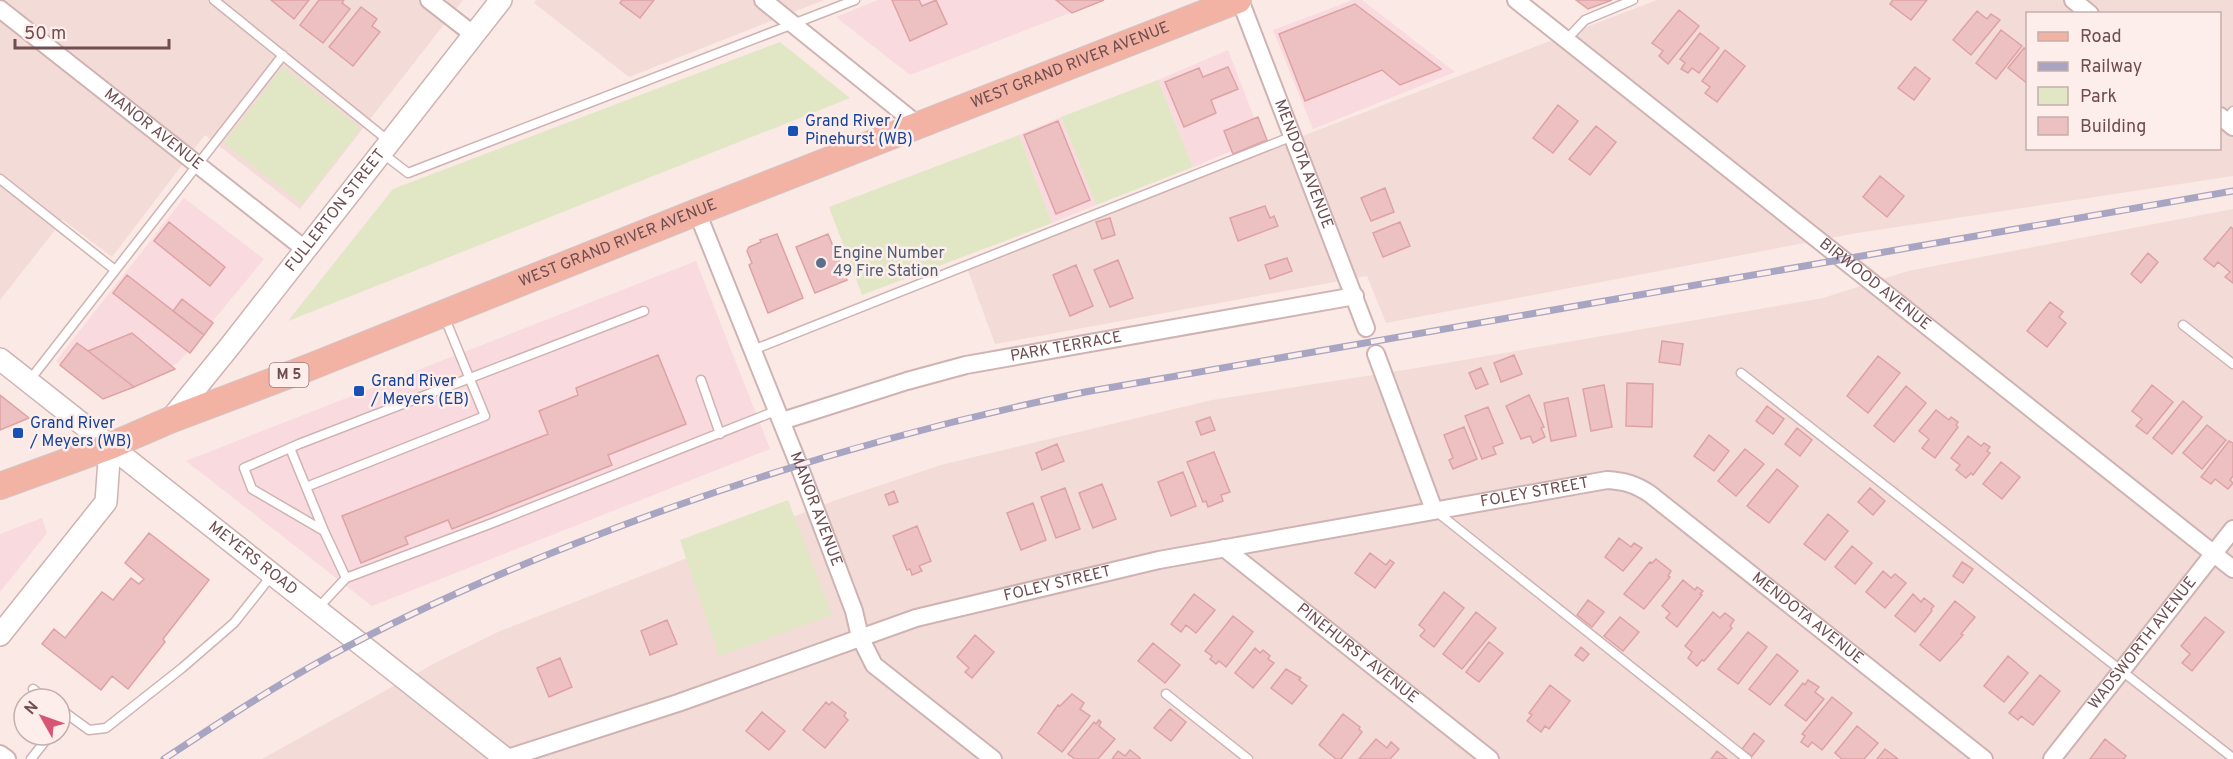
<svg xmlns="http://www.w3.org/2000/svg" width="2233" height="759" viewBox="0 0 2233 759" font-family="Overpass,sans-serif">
	<rect width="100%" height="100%" fill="#fae9e5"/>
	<path fill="#f3dbd8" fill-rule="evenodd" d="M0,0H463L300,209L205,135L112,257L63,220L0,300Z
		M536,0H824L629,77L534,3Z
		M1657,0H2233V176L1857,233L1386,323L1367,276L995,344L966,265ZM2028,14H2220V148H2028Z
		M2233,209V759H262L437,662L500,631L836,500L941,465L1212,400L1411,369L1823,298L1908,271Z"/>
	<path fill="#f9dadf" d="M878,0H1103L910,75L836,17Z
		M1353,0H1362L1455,72L1313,129L1273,30Z
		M1228,50L1262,138L1193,167L1158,80Z
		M1061,117L1096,205L1052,223L1019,135Z
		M184,198L264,259L178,363L101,397L56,361Z
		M696,261L770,449L372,606L186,461Z
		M42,518L47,533L0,592V534Z"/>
	<path fill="#e1e6c5" d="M780,42L850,98L288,321L393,189Z
		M283,67L361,128L302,204L224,143Z
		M1158,80L1193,167L1096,205L1061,117Z
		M1019,135L1052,223L862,295L829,207Z
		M788,500L832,615L719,656L680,540Z"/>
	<path fill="#edc0c2" stroke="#dea2a5" stroke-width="1.5" d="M271,0H309L294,19Z
		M319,0H344L342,3L350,9L323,43L300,25Z
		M622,0H654L640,18L620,3Z
		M892,0H919L922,6L936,0L947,24L910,41Z
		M1056,0H1104L1072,13Z
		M1576,0H1612L1588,9Z
		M1893,0H1927L1911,20L1890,4Z
		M1355,4L1441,69L1400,85L1382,70L1305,101L1279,34Z
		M361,7L377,19L372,26L380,32L353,66L329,47Z
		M1679,10L1699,26L1668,64L1659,56L1663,51L1652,43Z
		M1977,11L1987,19L1991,14L2000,20L1971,55L1953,40Z
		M2001,30L2022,46L1996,79L1976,63Z
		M1700,33L1719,48L1699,73L1692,68L1688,73L1681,69L1685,63L1680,59Z
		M2024,48L2028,50V84L2008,68Z
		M1725,50L1745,66L1717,102L1705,93L1710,87L1702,81Z
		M1228,67L1238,89L1211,100L1216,113L1184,127L1165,82L1199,68L1203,77Z
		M1915,67L1930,79L1914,100L1898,88Z
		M1558,105L1578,121L1553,153L1533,138Z
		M1258,117L1267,140L1233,154L1224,131Z
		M1058,121L1090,200L1056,214L1024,135Z
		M1596,126L1616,142L1590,175L1569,159Z
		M1880,176L1904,196L1887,217L1863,197Z
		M1385,188L1394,212L1371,221L1361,198Z
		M1265,206L1270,218L1274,216L1278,226L1238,241L1230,218Z
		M1110,218L1115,235L1102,239L1096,222Z
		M169,222L225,267L210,286L154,241Z
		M1400,222L1410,246L1383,257L1373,233Z
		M2231,227L2233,229V283L2225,277L2230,272L2218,262L2214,267L2204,259Z
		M777,234L803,298L768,313L749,265L752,263L747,251L749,247L761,242L760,240Z
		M828,234L847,280L815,293L796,247Z
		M2148,253L2158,262L2141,283L2131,274Z
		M1287,258L1292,271L1270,279L1265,265Z
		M1118,260L1133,298L1110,307L1094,270Z
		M1076,265L1093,306L1070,316L1053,275Z
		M127,275L204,335L190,353L113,293Z
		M182,299L213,323L204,335L173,311Z
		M2050,302L2063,312L2059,317L2066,323L2047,347L2027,331Z
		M132,333L175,369L134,387L88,351Z
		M1662,341L1683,344L1680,365L1659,362Z
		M77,343L88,351L134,387L103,399L60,365Z
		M658,355L686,424L608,455L612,465L452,529L448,520L405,537L408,544L361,563L342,516L548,434L539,411L578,395L576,388Z
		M1514,355L1522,374L1501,382L1494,363Z
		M1878,356L1900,373L1868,413L1847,396Z
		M1481,368L1488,384L1476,389L1469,373Z
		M1627,383L1653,384L1652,427L1626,426Z
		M1604,385L1612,427L1591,431L1583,389Z
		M2152,385L2173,402L2147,434L2136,426L2142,419L2132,411Z
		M1906,386L1926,403L1894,442L1874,426Z
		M0,395L29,418L0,430Z
		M1529,395L1544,427L1541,428L1545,437L1533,443L1530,436L1521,439L1506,406Z
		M1568,398L1576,436L1551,441L1544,403Z
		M2183,401L2202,417L2172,454L2153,438Z
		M1767,406L1784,419L1773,434L1756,421Z
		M1488,407L1503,443L1493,447L1496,454L1482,459L1465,416Z
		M1936,410L1949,420L1951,417L1958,422L1956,425L1958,427L1935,458L1922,448L1929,439L1919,431Z
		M1210,417L1215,430L1201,435L1196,422Z
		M2207,425L2226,440L2202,469L2183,453Z
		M1464,427L1477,459L1453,469L1449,460L1453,458L1444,435Z
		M1797,428L1812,440L1800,456L1785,444Z
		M1709,435L1729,451L1714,471L1694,456Z
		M1968,436L1981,446L1984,443L1990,447L1987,451L1990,453L1973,475L1971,473L1966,478L1956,470L1960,465L1951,458Z
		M2229,441L2233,443V476L2230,480L2233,483L2228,489L2215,479L2211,484L2201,477Z
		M1057,444L1064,461L1042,470L1036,453Z
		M1745,449L1764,464L1736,496L1718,481Z
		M1214,452L1230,492L1221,495L1223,501L1208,507L1206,501L1203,502L1187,462Z
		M2001,462L2020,477L2002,499L1983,484Z
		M1777,469L1798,486L1769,523L1747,506Z
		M1183,472L1196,506L1171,516L1158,482Z
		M1102,484L1116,519L1093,528L1079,493Z
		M1065,488L1080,529L1056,538L1041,497Z
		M1870,488L1885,501L1873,515L1858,502Z
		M894,491L898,502L889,505L885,495Z
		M1033,503L1046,540L1021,550L1007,513Z
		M1828,514L1848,531L1825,560L1804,544Z
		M917,526L931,561L919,566L922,571L912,575L910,569L907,570L893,536Z
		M149,533L209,580L163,639L165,642L128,689L112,676L101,690L42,644L54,629L65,638L102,592L113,600L131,578L139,584L144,579L125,563Z
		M1619,538L1631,547L1634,543L1642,548L1623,571L1605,557Z
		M1852,546L1872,563L1855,584L1835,567Z
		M1370,553L1386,565L1390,560L1394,563L1375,588L1355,573Z
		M1656,559L1671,571L1668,576L1670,577L1644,609L1624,594L1650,562L1652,563Z
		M1962,562L1973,569L1963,583L1953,576Z
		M1883,571L1891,578L1895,574L1906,583L1885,608L1866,592Z
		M1683,580L1695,590L1697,587L1703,591L1700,594L1702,595L1677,627L1666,618L1670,613L1662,606Z
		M1444,592L1464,608L1434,647L1420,636L1425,630L1419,625Z
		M1194,594L1215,610L1196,633L1186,625L1181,632L1171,624Z
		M1913,594L1921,602L1924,598L1934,606L1931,609L1932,611L1915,632L1895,616Z
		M1588,600L1604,612L1592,627L1577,615Z
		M1955,601L1975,617L1961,634L1963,635L1940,661L1920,645Z
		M1476,612L1496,628L1462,669L1443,654Z
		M1713,612L1720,618L1725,613L1734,620L1730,626L1732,628L1704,661L1702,660L1697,666L1688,658L1692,652L1685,646Z
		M1233,616L1253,632L1226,667L1219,661L1216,664L1210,659L1212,656L1205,651Z
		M1620,617L1639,632L1623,651L1604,636Z
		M2205,617L2224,632L2192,671L2182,663L2190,654L2181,646Z
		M667,620L677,644L650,655L641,631Z
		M1748,632L1767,647L1738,684L1718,669Z
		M975,635L994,652L972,678L965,672L969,668L957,657Z
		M1489,642L1503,653L1479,682L1466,672Z
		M1153,643L1180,665L1165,683L1138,661Z
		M1581,647L1589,654L1583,661L1575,655Z
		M1255,648L1260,653L1263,650L1270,656L1268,659L1274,663L1253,688L1235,673Z
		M1777,654L1798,671L1770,705L1749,689Z
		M2008,656L2028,673L2004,702L1984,686Z
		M560,658L572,687L549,697L537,668Z
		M1286,669L1301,678L1299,680L1307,686L1292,704L1271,688Z
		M2040,675L2060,691L2033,725L2021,716L2018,720L2009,713Z
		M1808,680L1819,687L1815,692L1824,699L1806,721L1785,705L1803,683L1805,685Z
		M1550,685L1570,701L1549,729L1545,726L1541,732L1527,721L1532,715L1529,713Z
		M1072,694L1084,703L1080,709L1090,716L1062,752L1038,733L1058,705L1060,706Z
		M1832,697L1852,713L1822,750L1812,742L1808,747L1801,742L1805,736L1802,734Z
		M826,702L829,705L832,702L846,713L844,716L848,720L825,748L803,730Z
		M1170,709L1186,722L1171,741L1154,728Z
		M762,712L785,731L769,750L746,731Z
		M1343,714L1360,727L1359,729L1362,732L1341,759H1336L1319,745Z
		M1099,720L1101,722L1099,726L1115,739L1098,759H1075L1068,754L1094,722L1096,724Z
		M1857,726L1878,743L1864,759H1842L1835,753Z
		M1754,733L1764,741L1752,756L1742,749Z
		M1376,739L1387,748L1391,742L1399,749L1390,759H1359Z
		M2105,739L2126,756L2124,759H2090Z
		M1885,749L1898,759H1877Z
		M1130,750L1140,758L1138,759H1112L1118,751L1125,756Z
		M1717,751L1727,759H1711Z"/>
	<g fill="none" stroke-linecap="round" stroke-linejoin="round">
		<g stroke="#cfb3b3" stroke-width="11">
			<path id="service" d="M214,0L390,142
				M1566,40L1585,20L1633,0
				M2225,121L2233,111
				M382,153L408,173L855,0
				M0,179L115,270
				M2183,325L2233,364
				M753,350L1293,136
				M1741,373L2233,758
				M701,380L720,434
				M29,381L283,55
				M290,448L324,531
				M306,487L485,416L444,316
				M1437,512L1747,759
				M346,578L495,522L778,410
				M318,608L346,578L324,531L252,489L244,468L299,444L644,311
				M33,689L46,699
				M1166,694L1248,759
				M60,722L67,714L89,730L106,728L182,668L234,623L272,575
				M31,759L50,735"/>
		</g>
		<g stroke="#cfb3b3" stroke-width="20">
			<g id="minor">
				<path d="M429,0L474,35"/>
				<path d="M763,0L918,125"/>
				<path id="s1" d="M1240,0L1366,328"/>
				<path id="s2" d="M1516,0L2233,569"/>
				<path d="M2073,0L2090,14"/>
				<path id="s3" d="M0,9L306,250"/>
				<path d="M2220,116L2233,127"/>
				<path id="s4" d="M697,212L798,463L854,611L860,637L874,665L993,759"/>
				<path d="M1376,354L1434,510"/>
				<path id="s5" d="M782,421L907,381L966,365L1355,296"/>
				<path id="s6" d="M1224,548L1490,759"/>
				<path d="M0,754L7,759"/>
				<path id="s7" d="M505,759L678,703L916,618L1159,560L1607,480C1624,481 1635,484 1650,494L1984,759"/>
				<path id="s8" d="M2052,759L2233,529"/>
			</g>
		</g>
		<g stroke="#cfb3b3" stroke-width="24">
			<g id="tertiary">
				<path id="s9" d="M0,359L506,759"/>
				<path id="s10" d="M170,420L230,346L501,0"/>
				<path d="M0,635L106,502L110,446"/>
			</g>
		</g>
		<g stroke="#d1c6c7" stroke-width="28">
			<g id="primary">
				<path id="s11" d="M0,486L110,446L170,420L310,367L697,212L1238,0"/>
			</g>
		</g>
		<use href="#service" stroke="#fff" stroke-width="8"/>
		<use href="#minor" stroke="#fff" stroke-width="16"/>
		<use href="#tertiary" stroke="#fff" stroke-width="21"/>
		<use href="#primary" stroke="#f2b3a4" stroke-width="26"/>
		<g stroke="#a8a5c2" stroke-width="7">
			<path id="rail" d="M164,759C217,724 270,689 326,658C414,610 506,570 600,534C758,473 919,426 1085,392L2233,191"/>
		</g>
		<use href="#rail" stroke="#fdeeeb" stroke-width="4.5" stroke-dasharray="14" stroke-linecap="butt"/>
	</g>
	<g fill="#1a4fb4" stroke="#fdeeeb" stroke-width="2">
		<rect x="787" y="125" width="12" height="12" rx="3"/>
		<rect x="353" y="385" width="12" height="12" rx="3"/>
		<rect x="12" y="427" width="12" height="12" rx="3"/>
	</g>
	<circle fill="#5c6f8a" stroke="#fdeeeb" stroke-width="2" cx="821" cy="263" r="6"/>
	<g text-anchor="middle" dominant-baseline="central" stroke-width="5" stroke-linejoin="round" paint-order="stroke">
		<rect fill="#fdeeeb" stroke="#9a7d7e" stroke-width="1.5" x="269.5" y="363" width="39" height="24" rx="4.5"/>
		<g font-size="15" font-weight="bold" fill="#704d50">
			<text x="289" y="375">M 5</text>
		</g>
		<g font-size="16" fill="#704d50" stroke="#fdeeeb">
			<text stroke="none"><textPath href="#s11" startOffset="1150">WEST GRAND RIVER AVENUE</textPath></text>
			<text stroke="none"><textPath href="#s3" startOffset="195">MANOR AVENUE</textPath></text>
			<text stroke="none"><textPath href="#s1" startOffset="176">MENDOTA AVENUE</textPath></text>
			<text stroke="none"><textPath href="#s10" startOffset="267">FULLERTON STREET</textPath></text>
			<text stroke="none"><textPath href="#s11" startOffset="664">WEST GRAND RIVER AVENUE</textPath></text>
			<text stroke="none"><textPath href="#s2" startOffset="458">BIRWOOD AVENUE</textPath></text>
			<text stroke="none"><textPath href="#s5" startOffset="294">PARK TERRACE</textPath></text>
			<text stroke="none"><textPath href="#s7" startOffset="1066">FOLEY STREET</textPath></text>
			<text stroke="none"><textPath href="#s4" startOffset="320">MANOR AVENUE</textPath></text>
			<text stroke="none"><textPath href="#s9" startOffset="322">MEYERS ROAD</textPath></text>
			<text stroke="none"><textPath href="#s7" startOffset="580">FOLEY STREET</textPath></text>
			<text stroke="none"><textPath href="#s7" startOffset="1386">MENDOTA AVENUE</textPath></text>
			<text stroke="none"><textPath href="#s8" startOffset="147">WADSWORTH AVENUE</textPath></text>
			<text stroke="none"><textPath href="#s6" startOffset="170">PINEHURST AVENUE</textPath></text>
		</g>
		<g font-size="16" fill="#164399" stroke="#fdeeeb" text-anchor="start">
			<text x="805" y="122">Grand River /<tspan x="805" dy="18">Pinehurst (WB)</tspan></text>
			<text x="371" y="382">Grand River<tspan x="371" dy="18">/ Meyers (EB)</tspan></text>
			<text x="30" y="424">Grand River<tspan x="30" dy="18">/ Meyers (WB)</tspan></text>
		</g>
		<g font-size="16" fill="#4e5e75" stroke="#fdeeeb" text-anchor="start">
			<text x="833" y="254">Engine Number<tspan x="833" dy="18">49 Fire Station</tspan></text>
		</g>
	</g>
	<rect x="2026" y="12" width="195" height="138" fill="#fdeeeb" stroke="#c5aead" stroke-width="1.5"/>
	<rect x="2038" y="32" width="30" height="9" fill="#f2b3a4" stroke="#c5aead" stroke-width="1.5"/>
	<text x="2080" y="42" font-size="18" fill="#704d50">Road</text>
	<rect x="2038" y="62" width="30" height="9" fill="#a8a5c2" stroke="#c5aead" stroke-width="1.5"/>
	<text x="2080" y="72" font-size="18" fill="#704d50">Railway</text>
	<rect x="2038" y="87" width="30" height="18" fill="#e1e6c5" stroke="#c5aead" stroke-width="1.5"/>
	<text x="2080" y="102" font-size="18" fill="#704d50">Park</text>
	<rect x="2038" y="117" width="30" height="18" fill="#edc0c2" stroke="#c5aead" stroke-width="1.5"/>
	<text x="2080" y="132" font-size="18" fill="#704d50">Building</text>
	<g transform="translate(42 717) rotate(310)"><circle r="28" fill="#fdeeeb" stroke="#c5aead" stroke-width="1.5"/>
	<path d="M0-4.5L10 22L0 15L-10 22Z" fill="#d85673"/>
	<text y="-9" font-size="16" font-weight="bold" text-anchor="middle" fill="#704d50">N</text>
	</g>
	<path d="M15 39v9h154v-9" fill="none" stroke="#704d50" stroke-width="3"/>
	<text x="24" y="39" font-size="18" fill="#704d50" stroke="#fdeeeb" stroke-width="4.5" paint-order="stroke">50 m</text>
</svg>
